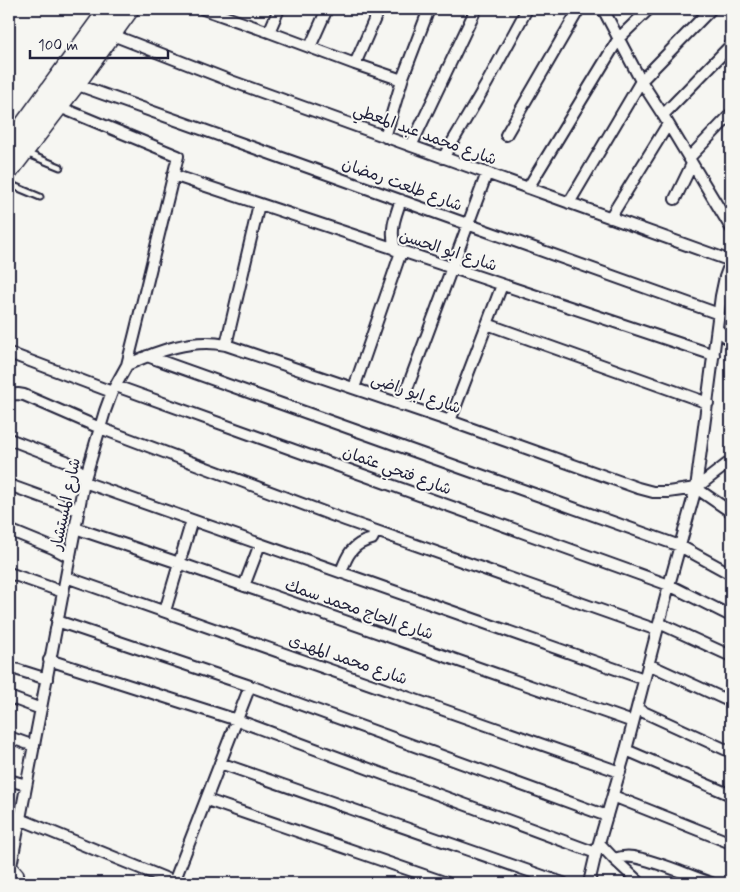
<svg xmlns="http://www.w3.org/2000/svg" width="740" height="892" viewBox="0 0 740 892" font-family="Mynerve,'Playpen Sans Arabic',sans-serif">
	<rect width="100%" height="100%" fill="#f6f6f2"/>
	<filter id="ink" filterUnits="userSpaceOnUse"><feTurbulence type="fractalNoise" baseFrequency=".02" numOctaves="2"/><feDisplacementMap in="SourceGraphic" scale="10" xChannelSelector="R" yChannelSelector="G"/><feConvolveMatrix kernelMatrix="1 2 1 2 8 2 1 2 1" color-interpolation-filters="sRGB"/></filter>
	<g filter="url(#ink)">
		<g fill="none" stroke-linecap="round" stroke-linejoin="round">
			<g stroke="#22223b" stroke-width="9">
				<path id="lane" d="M26,153L60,167
					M9,184L40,197"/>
			</g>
			<g stroke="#22223b" stroke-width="14">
				<path id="street" d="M203,9L269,32L355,64L402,80
					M603,9L641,81L663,115L731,228
					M269,32L279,9
					M110,34L231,81L731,261
					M310,47L327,9
					M355,64L379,9
					M75,84L719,314
					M663,115L731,45
					M506,135L579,9
					M385,137L403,77L429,9
					M411,146L476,9
					M443,158L487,83L527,9
					M689,158L731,114
					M173,175L714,355
					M528,188L619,38L649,9
					M675,199L692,164
					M569,203L641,81L711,9
					M610,218L668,124
					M395,250C390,230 394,219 401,200
					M487,324L708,403
					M717,329L731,341
					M226,345L259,204
					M9,353L112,392
					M147,356L680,546L731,574
					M127,365C157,351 192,338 226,345L450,421L638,488L653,492H668L696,488L731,461
					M116,386L669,585L731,616
					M354,388L401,252
					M9,395L18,394L24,395L100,428L345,520L657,630
					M401,405L487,173
					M450,421L502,285
					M9,439L66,461L80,471L84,482L644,679
					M9,485L78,510
					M696,488L731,512
					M75,528L179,563L633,722
					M9,530L53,548L70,557
					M341,572C347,555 352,544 372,539L376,531
					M9,573L63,592
					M66,577L620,772
					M244,586L260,544
					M165,611L192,520
					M57,621L250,686L607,816
					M659,623L731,656
					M49,660L237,720L596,853
					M648,664L731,702
					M9,667L47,679
					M9,697L41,709
					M637,709L731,752
					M9,737L34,746
					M626,750L731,795
					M220,763L563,883
					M9,780L26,785
					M613,796L731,843
					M207,800L447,883
					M20,819L177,883
					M599,843L614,859L640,883
					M614,859C620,857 627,856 633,857C658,861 687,875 711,883
					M11,866L18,874L19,883
					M9,869L11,866L84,482L105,411L112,392L127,365L135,333L178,156L57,106
					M174,882L250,686
					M589,883L596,853L626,750L669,585L696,488L721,296L725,277L731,261"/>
			</g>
			<g stroke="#22223b" stroke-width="22">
				<path id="highway" d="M9,146L109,9
					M9,170L75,84L129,9"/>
			</g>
			<use href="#lane" stroke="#f6f6f2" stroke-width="5"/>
			<use href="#street" stroke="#f6f6f2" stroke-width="10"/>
			<use href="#highway" stroke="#f6f6f2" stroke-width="19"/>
		</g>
	</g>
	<g text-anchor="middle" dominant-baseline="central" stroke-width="4" stroke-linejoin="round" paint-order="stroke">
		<g font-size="16" fill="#22223b" stroke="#f6f6f2">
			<text transform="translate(425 135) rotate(20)">شارع محمد عبد المعطي</text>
			<text transform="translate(402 185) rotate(20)">شارع طلعت رمضان</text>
			<text transform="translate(448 251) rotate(18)">شارع ابو الحسن</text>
			<text transform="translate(416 394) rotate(19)">شارع ابو راضى</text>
			<text transform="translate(397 471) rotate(20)">شارع فتحي عثمان</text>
			<text transform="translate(66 504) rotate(-78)">شارع المستشار</text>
			<text transform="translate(359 610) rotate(19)">شارع الحاج محمد سمك</text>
			<text transform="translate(348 660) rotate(19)">شارع محمد المهدى</text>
		</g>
	</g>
	<rect width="740" height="892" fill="none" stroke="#f6f6f2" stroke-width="30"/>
	<rect x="15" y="15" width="710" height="862" fill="none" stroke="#22223b" stroke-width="2" filter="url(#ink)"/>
	<path d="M30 50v8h138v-8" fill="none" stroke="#22223b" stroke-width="2.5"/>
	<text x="38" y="50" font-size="15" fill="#22223b" stroke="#f6f6f2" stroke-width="4" paint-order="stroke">100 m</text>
</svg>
